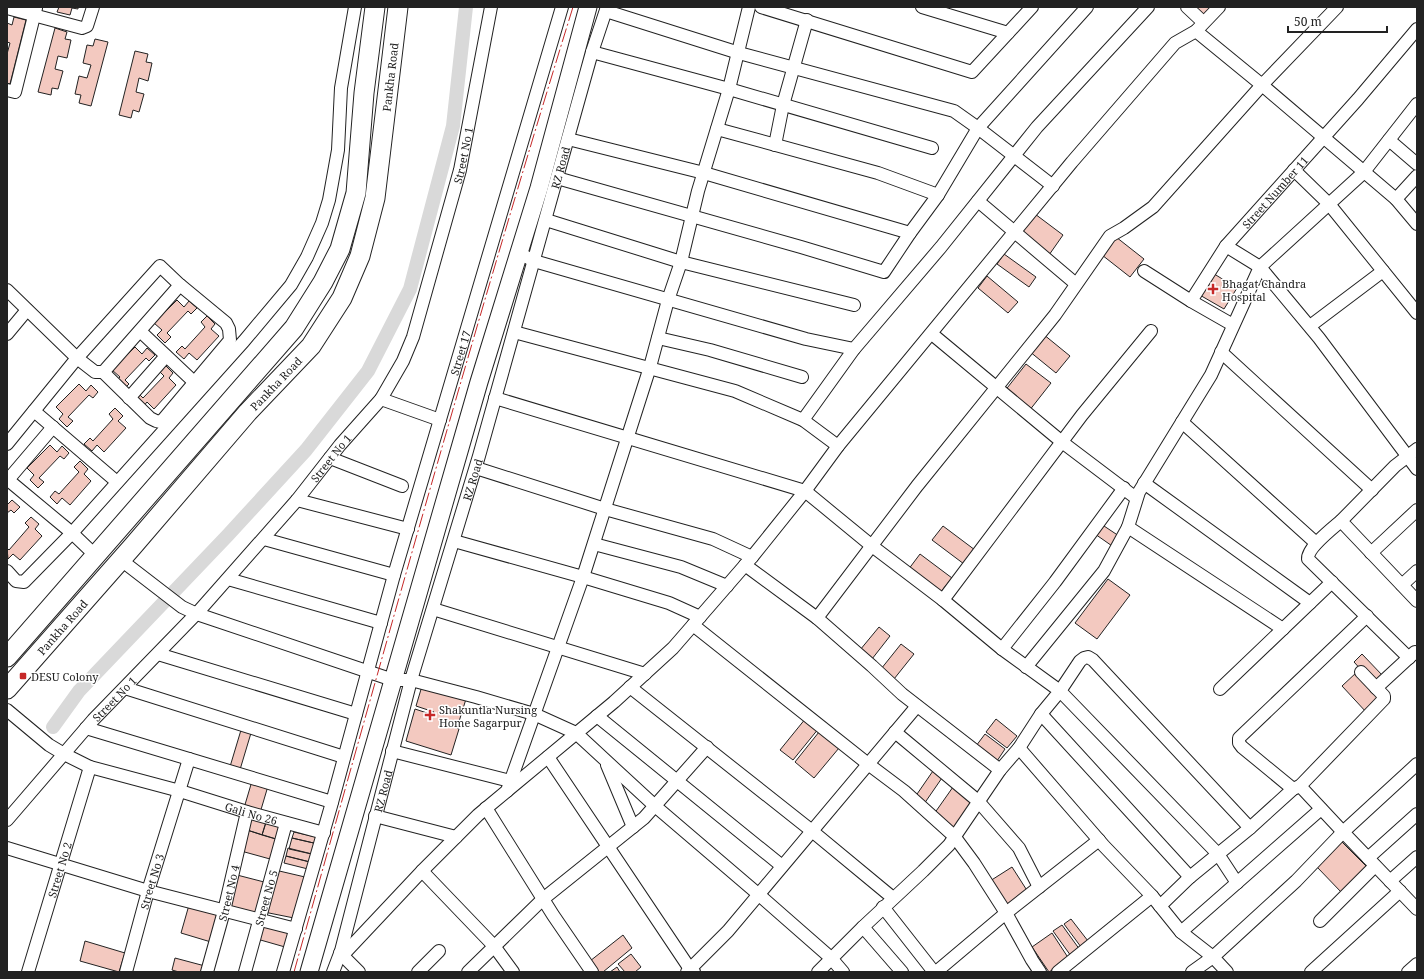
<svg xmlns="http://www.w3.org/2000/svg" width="1424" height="979" viewBox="0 0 1424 979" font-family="'Noto Serif',serif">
	<rect width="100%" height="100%" fill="#fff"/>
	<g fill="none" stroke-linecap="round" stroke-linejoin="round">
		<path stroke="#d9d9d9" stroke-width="14" d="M53,727L79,691L228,535L306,450L368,371L410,289L453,126L466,7"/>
	</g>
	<path fill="#f3c9c0" stroke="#222" d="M59,7H78V9L72,8L70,15L57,12Z
		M1195,7H1212L1204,16Z
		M14,17L26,20L10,84L7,83V54L10,43L7,42V23L12,25Z
		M55,28L67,32L65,39L71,40L67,58L58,56L55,69L63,71L58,89L52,88L51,95L38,92Z
		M95,39L108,42L91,106L79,103L81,95L75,94L79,76L87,78L91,65L83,63L87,45L93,46Z
		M135,51L148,54L146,62L152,63L148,81L139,78L136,92L144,94L139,112L133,110L131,118L119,115Z
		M1035,214L1063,235L1049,255L1020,234Z
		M1116,237L1144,259L1130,277L1102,255Z
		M1004,254L1036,277L1029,287L997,264Z
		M1211,272L1237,288L1224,309L1198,294Z
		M987,276L1018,302L1008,313L978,288Z
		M177,300L184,307L189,301L197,308L191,314L188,311L167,333L171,337L165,343L157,335L162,330L154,323Z
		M207,316L215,324L211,329L219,336L197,360L189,353L184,359L176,352L182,346L185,349L205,327L201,322Z
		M1043,334L1070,356L1056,373L1029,351Z
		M135,347L142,354L147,348L155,355L149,361L146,358L125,380L129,384L123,390L115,382L120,377L112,370Z
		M1026,364L1051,383L1029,411L1004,392Z
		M165,365L173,373L169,378L176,385L154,409L147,402L142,408L134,401L140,395L143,398L164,376L159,371Z
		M79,384L86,391L91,385L98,392L93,398L89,395L68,417L73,421L67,427L59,419L63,414L56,407Z
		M115,408L123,416L118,421L126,428L104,452L97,445L92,451L84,444L90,438L93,441L113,419L109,414Z
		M50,445L57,452L62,446L69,453L64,459L60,456L39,478L44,482L38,488L30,480L34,475L27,468Z
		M80,461L88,469L84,474L91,481L70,505L62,498L57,504L50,497L55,491L59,494L79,472L74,467Z
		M12,500L20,507L14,513L11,510L7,513V505Z
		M31,517L39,524L35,529L42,536L20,560L13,554L8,559L7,548L9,550L29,527L25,523Z
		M1101,524L1122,538L1115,548L1095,534Z
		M943,526L975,550L964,564L932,540Z
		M920,554L952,578L939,594L908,570Z
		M1108,579L1130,595L1097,639L1075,623Z
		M879,627L890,636L872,659L860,650Z
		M901,644L914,654L894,679L881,669Z
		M1362,654L1383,676L1375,685L1354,662Z
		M1357,672L1382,699L1367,713L1342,686Z
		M422,686L466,699L457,728L459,729L451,755L406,741L415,709L433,715L434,712L416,706Z
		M806,718L819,728L793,760L780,750Z
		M996,719L1017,736L1007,748L986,732Z
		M241,730L251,733L239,773L229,770Z
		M819,732L839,748L814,778L795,762Z
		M985,734L1005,749L997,761L976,746Z
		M935,768L944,775L924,804L915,797Z
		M252,781L268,786L260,813L244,808Z
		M953,787L974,802L954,829L934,814Z
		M251,815L267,819L262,835L247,830Z
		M267,819L281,823L276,839L262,835Z
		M247,830L276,839L270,859L241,851Z
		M294,832L320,838L318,844L292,838Z
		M292,838L318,844L316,855L289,849Z
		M1342,842L1368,868L1342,893L1317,867Z
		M288,848L316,855L314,863L286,856Z
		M286,856L314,863L312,870L284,863Z
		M1012,867L1028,892L1007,906L990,881Z
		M275,870L305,877L294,918L264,912Z
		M237,875L268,883L259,916L228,907Z
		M189,905L219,914L211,942L181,933Z
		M1071,919L1088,941L1081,947L1064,924Z
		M261,925L289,933L285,947L257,939Z
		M1062,925L1080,950L1071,956L1053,931Z
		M1052,933L1069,959L1049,972L1032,947Z
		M623,935L632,948L603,972H599L590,961Z
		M85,941L125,953L119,972L80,961Z
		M631,954L641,967L635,972H625L618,964Z
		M175,958L205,966L204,972H179L172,970Z
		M617,967L620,972H610Z"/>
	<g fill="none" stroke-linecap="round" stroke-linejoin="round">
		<g stroke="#222" stroke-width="14">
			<g id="street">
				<path d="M761,7L972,72L1032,7"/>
				<path d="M922,7L1008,33"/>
				<path d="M1187,7L1203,22"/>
				<path d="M7,8L82,28L87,26L93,7"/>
				<path d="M606,11L739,53L954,111L978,128L1053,186"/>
				<path d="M1196,31L1262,85L1337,7"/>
				<path d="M592,52L729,89L932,148"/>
				<path d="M7,90L15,92L36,8"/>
				<path d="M717,129L878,173L938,195"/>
				<path d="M568,139L704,173L910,233"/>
				<path d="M1389,140L1417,164"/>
				<path d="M775,145L783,105L807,20"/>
				<path d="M1294,170L1329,204L1417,313"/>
				<path d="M557,178L801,247L884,272L910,233L938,195L978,128L1087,7"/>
				<path d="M1396,199L1417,224"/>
				<path d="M978,201L1076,284"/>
				<path d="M546,220L681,262L854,305"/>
				<path d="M1226,246L1260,267L1319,338L1417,469"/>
				<path d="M519,253L534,261L806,339L854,349"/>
				<path d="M1144,271L1191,301L1233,325"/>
				<path d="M7,290L77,358L95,372H103L106,369L180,285"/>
				<path id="s1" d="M1191,301L1226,246L1358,99L1417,29"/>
				<path d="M1310,326L1383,271"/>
				<path d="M140,331L194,382"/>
				<path d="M514,332L735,391L803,420L838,446"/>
				<path d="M7,334L27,310"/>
				<path d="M932,334L1062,442L1136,498"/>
				<path d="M658,338L710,350L802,377"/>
				<path d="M1221,352L1372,490"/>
				<path d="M129,398L166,356"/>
				<path d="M495,398L805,491L872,546L943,600L1002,649L1060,691L1041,714L1019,748L1000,770L949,845L923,871L863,927L818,972"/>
				<path d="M381,399L440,420"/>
				<path d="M34,411L117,482"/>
				<path d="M803,420L854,349L941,247L1037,127L1148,7"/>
				<path d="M1182,422L1316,543"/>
				<path d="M7,444L77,358L160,266L180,285L226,323L229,329L230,340L161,422L156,421L150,418L103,372"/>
				<path d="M1417,449L1395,466L1341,521L1417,601"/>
				<path d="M330,458L402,486"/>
				<path d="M476,468L605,509L713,539L752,557"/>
				<path d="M7,479L72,533L96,556"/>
				<path d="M7,481L53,427"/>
				<path d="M1144,483L1310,603"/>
				<path d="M297,500L408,529"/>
				<path d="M1341,521C1333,528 1307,548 1308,559L1409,658"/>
				<path d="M1128,527L1283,629"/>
				<path d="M264,539L394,575"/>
				<path d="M454,541L583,577L669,603L700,617"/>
				<path d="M594,544L681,567L727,586"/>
				<path d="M1371,553L1417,510"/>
				<path d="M121,560L182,607L197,614L393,680H411L476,697L534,714L576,733L655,806L758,894L831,958L843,972"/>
				<path d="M745,565L817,618"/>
				<path d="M7,571L16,581L24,582L72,533L244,341L291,285L307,257L322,223L329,200L338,150L341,88L355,7"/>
				<path d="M228,579L381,623"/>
				<path d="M1402,585L1417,571"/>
				<path d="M943,600L1082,415L1151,331"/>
				<path d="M433,609L645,674"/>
				<path d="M693,625L868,764L904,791L954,836L974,863L1006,913L1032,960L1040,972"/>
				<path d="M1002,649L1055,582L1124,488"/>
				<path d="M158,654L356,714"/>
				<path d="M1026,667L1104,571L1128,527L1139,492L1211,375L1260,267L1363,173L1417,104"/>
				<path d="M630,687L812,831L893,898"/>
				<path d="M125,688L344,757"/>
				<path d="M1376,688L1415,652L1417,654"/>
				<path d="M1220,689L1332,582"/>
				<path id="s2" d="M7,710L49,745L64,754L90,767L180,791L247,812L324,833"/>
				<path d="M1041,714L1190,877"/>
				<path d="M597,716L782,866"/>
				<path d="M86,728L332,802"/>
				<path d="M895,732L978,801L1019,848L1039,887"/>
				<path d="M1019,748L1104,846L1152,896L1181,932L1213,957L1192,972"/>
				<path d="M392,751L510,781"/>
				<path d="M548,757L690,969L694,972"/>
				<path d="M607,765L633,827"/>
				<path d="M1000,770L902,694L872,666L817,618L917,486L1055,315L1110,236L1124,228L1153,207L1262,85L1396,199L1417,176"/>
				<path d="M1300,786L1384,699V696L1361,672"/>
				<path d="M1293,789L1242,747L1239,743V738L1367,616"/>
				<path d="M507,791L583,577L650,367L668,300L681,262L698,191L729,89L749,7"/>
				<path d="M486,808L553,915L592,972"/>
				<path d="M375,816L456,837"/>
				<path id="s3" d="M7,820L93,720L199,611L297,500L340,445L381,399L403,361L413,337L460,170L491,7"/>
				<path d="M7,848L148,891L296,929"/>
				<path d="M1368,858L1417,814"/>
				<path d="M422,871L494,946L513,972"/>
				<path d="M1390,881L1417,857"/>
				<path d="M1237,883L1218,854L1060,691L1080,661L1084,658L1088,657L1093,660L1250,828"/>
				<path d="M1160,906L1190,877L1250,828L1293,789L1300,786L1343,832L1417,909"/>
				<path d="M883,907L934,972"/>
				<path d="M1320,921L1375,866"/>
				<path d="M863,927L902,972"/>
				<path d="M1181,932L1321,809"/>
				<path d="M340,953L359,972"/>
				<path d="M342,956L422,871L478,815L614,702L673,648L752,557L805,491L838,446L1072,162L1175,43L1196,31L1219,7"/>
				<path id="s4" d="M28,972L90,767"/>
				<path id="s5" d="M126,972L148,891L189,759"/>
				<path id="s6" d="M207,972L224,911L247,812"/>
				<path id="s7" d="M245,972L286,823"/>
				<path id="s8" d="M283,972L331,806L394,575L562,7"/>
				<path id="s9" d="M333,972L341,951L411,680L479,456L592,52L607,7"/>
				<path d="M418,972L439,951"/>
				<path d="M468,972L543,899L644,818L707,747"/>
				<path d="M687,972L728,931L917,706"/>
				<path d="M936,972L1006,913L1099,840"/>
				<path d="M1058,972L1152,896"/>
				<path d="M1227,972L1213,957L1296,881L1343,832L1417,764"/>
				<path d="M1311,972L1400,891"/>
				<path d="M1408,972L1417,964"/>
			</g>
		</g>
		<g stroke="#222" stroke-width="19">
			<path id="secondary" d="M309,972L479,382L539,188L588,7"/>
		</g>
		<g stroke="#222" stroke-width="21">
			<g id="primary">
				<path d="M7,657L294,328L323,282L340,249L356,193L364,93L375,7"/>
				<path id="s10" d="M7,689L133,546L248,412L311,346L342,298L360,256L375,198L398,7"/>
			</g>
		</g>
		<use href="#street" stroke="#fff" stroke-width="12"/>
		<use href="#secondary" stroke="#fff" stroke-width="17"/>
		<use href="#primary" stroke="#fff" stroke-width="19"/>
		<path stroke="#c62828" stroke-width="1" stroke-dasharray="14 3 2 3" stroke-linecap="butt" d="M294,972C384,650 474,327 573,7"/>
	</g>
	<g fill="#c62828" stroke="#fff" stroke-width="1.5">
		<path d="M1211 283h4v4h4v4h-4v4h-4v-4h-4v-4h4z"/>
		<rect x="19" y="672" width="8" height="8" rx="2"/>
		<path d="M428 709h4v4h4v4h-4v4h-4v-4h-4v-4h4z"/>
	</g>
	<g text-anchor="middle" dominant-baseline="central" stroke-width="3" stroke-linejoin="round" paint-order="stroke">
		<g font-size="11" fill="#222" stroke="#fff">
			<text stroke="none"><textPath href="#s10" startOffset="743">Pankha Road</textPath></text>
			<text stroke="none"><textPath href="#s3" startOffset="822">Street No 1</textPath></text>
			<text stroke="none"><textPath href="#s9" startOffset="836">RZ Road</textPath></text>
			<text stroke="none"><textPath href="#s1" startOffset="138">Street Number 11</textPath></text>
			<text stroke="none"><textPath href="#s8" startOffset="644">Street 17</textPath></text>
			<text stroke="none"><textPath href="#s10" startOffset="407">Pankha Road</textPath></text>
			<text stroke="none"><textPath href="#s3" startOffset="486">Street No 1</textPath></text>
			<text stroke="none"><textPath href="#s9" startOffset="512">RZ Road</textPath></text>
			<text stroke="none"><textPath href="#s10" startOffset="83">Pankha Road</textPath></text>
			<text stroke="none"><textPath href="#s3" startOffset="162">Street No 1</textPath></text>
			<text stroke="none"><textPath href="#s9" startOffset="188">RZ Road</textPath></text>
			<text stroke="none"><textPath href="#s2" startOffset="269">Gali No 26</textPath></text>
			<text stroke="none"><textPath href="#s4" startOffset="107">Street No 2</textPath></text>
			<text stroke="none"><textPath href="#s5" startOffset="94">Street No 3</textPath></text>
			<text stroke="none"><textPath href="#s6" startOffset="82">Street No 4</textPath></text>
			<text stroke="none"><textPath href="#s7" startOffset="77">Street No 5</textPath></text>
		</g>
		<g font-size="11" fill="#222" stroke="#fff" text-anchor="start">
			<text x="1222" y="283">Bhagat Chandra<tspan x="1222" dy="13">Hospital</tspan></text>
			<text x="31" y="676">DESU Colony</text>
			<text x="439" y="709">Shakuntla Nursing<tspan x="439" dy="13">Home Sagarpur</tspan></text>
		</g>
	</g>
	<rect width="1424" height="979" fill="none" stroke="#222222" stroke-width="16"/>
	<path d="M1288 26v6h99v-6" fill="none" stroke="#222222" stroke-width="2"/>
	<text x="1294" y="26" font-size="12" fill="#222222" stroke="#ffffff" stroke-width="3" paint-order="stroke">50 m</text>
</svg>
